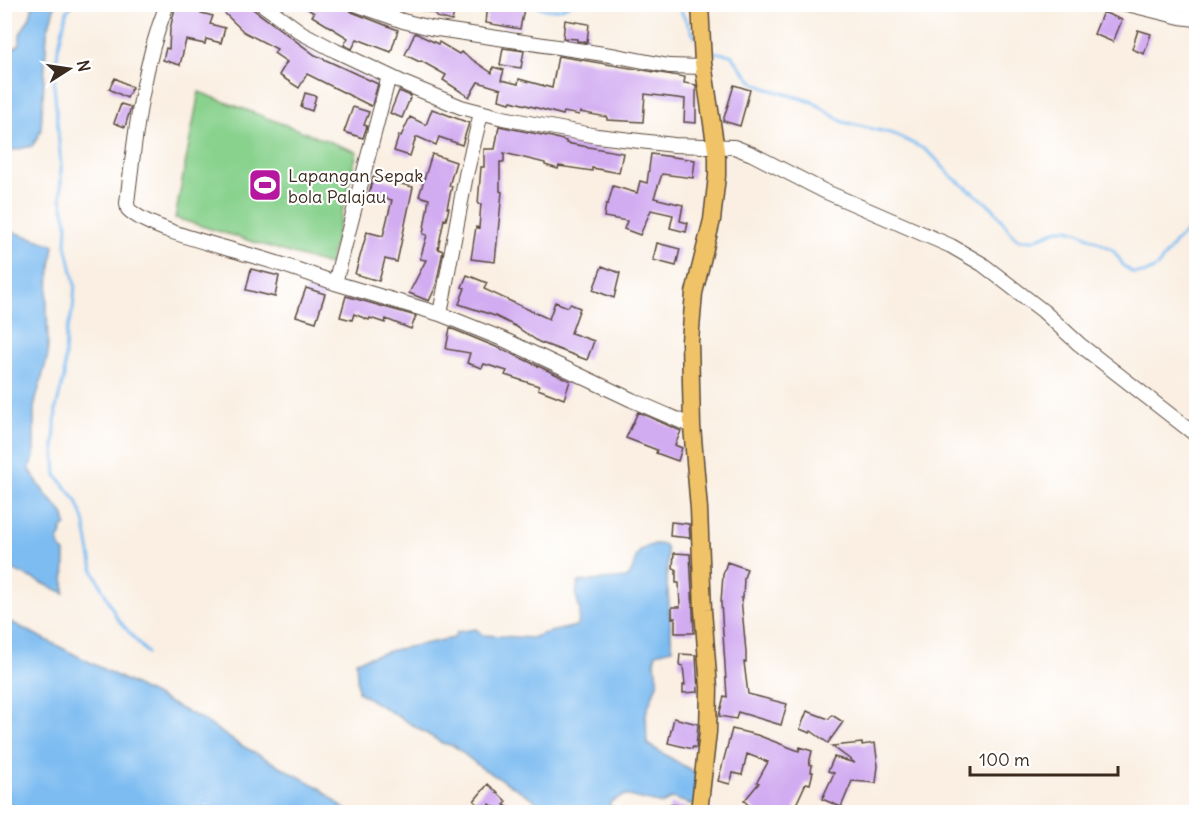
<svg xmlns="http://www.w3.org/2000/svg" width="1201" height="817" viewBox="0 0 1201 817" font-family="Delius,sans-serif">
	<rect width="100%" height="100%" fill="#fff"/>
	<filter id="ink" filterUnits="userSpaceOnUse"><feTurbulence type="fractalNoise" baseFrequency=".0167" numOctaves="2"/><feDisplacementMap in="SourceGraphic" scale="12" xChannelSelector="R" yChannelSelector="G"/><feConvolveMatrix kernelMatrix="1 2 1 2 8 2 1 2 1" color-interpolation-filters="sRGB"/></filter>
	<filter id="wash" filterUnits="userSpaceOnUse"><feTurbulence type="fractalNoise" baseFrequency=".008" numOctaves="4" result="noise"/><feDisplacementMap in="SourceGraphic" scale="24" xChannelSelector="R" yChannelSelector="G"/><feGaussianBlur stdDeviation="1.35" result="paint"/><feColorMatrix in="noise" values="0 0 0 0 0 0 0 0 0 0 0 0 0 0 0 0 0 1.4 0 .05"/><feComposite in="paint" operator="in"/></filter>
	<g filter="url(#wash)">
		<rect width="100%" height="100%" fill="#faefe2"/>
		<path fill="#89d28e" stroke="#627e56" stroke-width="1.5" d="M199,92L357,152L329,265L175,218Z"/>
		<path fill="#7dbcf1" stroke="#5c7388" stroke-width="1.5" d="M33,5H55L47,33L41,129L37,139L32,146L5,152V53L18,46L20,43V34L30,17Z
			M4,229L54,245L47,296L48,355L34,407V458L29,468C35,477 40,488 48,497C56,506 65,511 66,525L61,529L62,533L58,541L61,549L65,552L64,593L5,566Z
			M655,544L665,545C671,559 664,576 668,591L672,649L656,653L654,661L658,681L646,713L647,744L699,775L696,806L672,798L662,804L625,795L610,802V812H540L534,799L480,767L454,746L442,743L358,692L356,661L393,650L454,638L457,632L476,629L483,635L532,638C546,630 563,631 578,625L580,610L576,596L578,582L627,578C641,563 627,552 655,544Z
			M5,619L203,720L237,743L320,788L348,812H5Z"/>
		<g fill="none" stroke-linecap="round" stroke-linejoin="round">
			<path stroke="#7dbcf1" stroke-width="3" d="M73,4L67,11L58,49L54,84L61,166V198L67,223L66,245L75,285L73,309L66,334L64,377L56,408L54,446L56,475L77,501L84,520L93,570L117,618L147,653
				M534,4C546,12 559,11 571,4
				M677,4L695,37
				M709,49L713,52L731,55L752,81L765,88L813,102L843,122L894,134L924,149L934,157L951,176L992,207L1014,236L1019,240H1033L1060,229H1068L1079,232L1113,250L1124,266L1133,273H1146L1157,267L1176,241L1190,228L1196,214"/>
		</g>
		<g id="blocks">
			<path fill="#d2acf1" d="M176,4H193L190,10L213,16L210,24L225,28L221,43L206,39L205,44L186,40L180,65L163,60L166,48L169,49L170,29Z
				M215,4H246L315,55L378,84L372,105L371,106L307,74L299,88L279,75L287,62L274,53L277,49L244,32Z
				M300,4H343L352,12L398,30L391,52L357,39L352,49L344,45L348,38L312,16L314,13Z
				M410,4H456L452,21L436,17V14L410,7Z
				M488,4H525L520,29L486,23Z
				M1103,12L1122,20L1113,42L1094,34Z
				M565,20L589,24L587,42L577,41V39L563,38Z
				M1138,30L1151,34L1144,54L1132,49Z
				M415,33L438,44L439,42L459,54L461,52L492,73L493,67L504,70L501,80L518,84L519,79L552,88L558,56L685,77L684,83L696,85V123L684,122L685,99L645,94L643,122L607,120V117L580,112L579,115L564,112L563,115L511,101L510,103L499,100L501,89L478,82L469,97L443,80L446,75L421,61L420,62L405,55Z
				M503,48L524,51L521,68L500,65Z
				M115,78L132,87L127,98L109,89Z
				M734,85L750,90L740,126L723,121Z
				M399,91L411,96L402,118L390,113Z
				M305,93L316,96L312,111L301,107Z
				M121,104L131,107L125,127L114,123Z
				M353,107L369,112L364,125L367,126L363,138L344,132Z
				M432,109L469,123L462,145L439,137L436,145L418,137H416L410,156L394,151L399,135L401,136L410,117L426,125Z
				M499,126L552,137L566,141V143L623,153L619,173L592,168V171L559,166L558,169L545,165V163L504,153V162H500V191L502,192L495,262L471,259L476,227L479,228L481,204H478L481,167H484V149H495Z
				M432,154L456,162L449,186H452L447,208H449L446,220L444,219L438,249L443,251L436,286L429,301L409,293L426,260L420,259L427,235L423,234L429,199L419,196Z
				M651,154L695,160L693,178L662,174L654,198L683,205L680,221L688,223L686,232L670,228L673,215L651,210L640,235L624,229L627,221L604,217L606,204H608L613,186L637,193L640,181L647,183Z
				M373,177L413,187L397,262L385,259L379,281L355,274L367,232L383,236L392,200L369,194Z
				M657,243L680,249L676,266L653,260Z
				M602,266L620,273L614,298L593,290Z
				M251,269L279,276L275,297L246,290Z
				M467,275L487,283L484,289L549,319L555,302L568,307L570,304L580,308L571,333L594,341L587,360L539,342L515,326L495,316L459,304L465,288L462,287Z
				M306,288L325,294L316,322L296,316Z
				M346,296L416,316L411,329L386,319L385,323L370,318L369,320L354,314L352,320L340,317Z
				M450,328L506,351L570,381L564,399L538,389L539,386L505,375L507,371L484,364L482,368L467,363L470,353L446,349Z
				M638,412L681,431L675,445L682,448L678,461L656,453L657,450L626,438Z
				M671,522L689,524L690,538L670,536Z
				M674,553L690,554L694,633H675V618H672V607H680L679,583H676V569L673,568Z
				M727,562L747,569L744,578L743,598H741L746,652V662H744L748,694L787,704L781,725L738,712L736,719L719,716L724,696L727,697L721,602L723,575Z
				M680,654L696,655L698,692L683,693V685H685L683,666L679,665Z
				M807,711L829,719L832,715L843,722L828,743L811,731L810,733L800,729Z
				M674,718L698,724L696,748L693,747L692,749L668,743Z
				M732,729L757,735L799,751L800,747L812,751L809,764L812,765L811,772H813L810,784L806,783L792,813H758L744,801L759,783L757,782L768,762L747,754L742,775L733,773L730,784L718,781Z
				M862,743V745L875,743L878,766L876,783L852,781L841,807L822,799L834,773L828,771L834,757L855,763L832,746Z
				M488,784L507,802L504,805L518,813H501L490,804L485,810L474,801Z
				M670,804L689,808V813H668Z"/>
		</g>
	</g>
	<g filter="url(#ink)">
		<use href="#blocks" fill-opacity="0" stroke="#58483b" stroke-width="1.5"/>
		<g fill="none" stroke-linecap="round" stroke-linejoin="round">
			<g stroke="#58483b" stroke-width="16">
				<path id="minor" d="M167,4C142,68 135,136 127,203L128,209C148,229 217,245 246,254C276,262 305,272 335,283
					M262,4L302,33L336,51L408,85L461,107L503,118L597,136L674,145L734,147L752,154L824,191L951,246L982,264L1043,311L1079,344L1196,435
					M355,4L403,21L431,28L617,56L669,66L703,67
					M1127,4L1180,17L1196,19
					M389,76L335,283L440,314L505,340L632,400L692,426
					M440,314L466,175L481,113"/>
			</g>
			<g stroke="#58483b" stroke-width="19">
				<path id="major" d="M699,812L708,732L709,688L703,610L699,509L692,426L690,341L694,293L712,220L717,176V157L703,63L700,4"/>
			</g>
			<use href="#minor" stroke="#fff" stroke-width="14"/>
			<use href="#major" stroke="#f0c369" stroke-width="16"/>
		</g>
	</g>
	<defs>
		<g id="stadium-square" transform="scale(1.725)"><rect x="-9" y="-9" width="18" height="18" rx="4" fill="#b5179e" stroke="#fff"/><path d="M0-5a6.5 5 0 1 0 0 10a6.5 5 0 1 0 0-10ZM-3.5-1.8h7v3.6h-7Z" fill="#fff"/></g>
	</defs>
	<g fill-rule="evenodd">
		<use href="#stadium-square" x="265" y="185"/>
	</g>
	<g text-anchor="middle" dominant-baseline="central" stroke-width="4.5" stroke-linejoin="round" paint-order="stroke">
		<g font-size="18" fill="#3b2a1e" stroke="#fff" text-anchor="start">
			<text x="288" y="175">Lapangan Sepak<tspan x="288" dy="21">bola Palajau</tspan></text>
		</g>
	</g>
	<rect width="1201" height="817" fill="none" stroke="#fff" stroke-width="24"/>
	<g transform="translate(69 69) rotate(78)" stroke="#ffffff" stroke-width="4.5" paint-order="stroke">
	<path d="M0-4.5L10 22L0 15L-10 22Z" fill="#3b2a1e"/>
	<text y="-9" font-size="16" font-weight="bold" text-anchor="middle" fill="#3b2a1e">N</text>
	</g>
	<path d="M970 766v9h148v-9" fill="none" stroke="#3b2a1e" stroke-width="3"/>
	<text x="979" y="766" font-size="18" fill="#3b2a1e" stroke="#ffffff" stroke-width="4.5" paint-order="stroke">100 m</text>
</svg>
